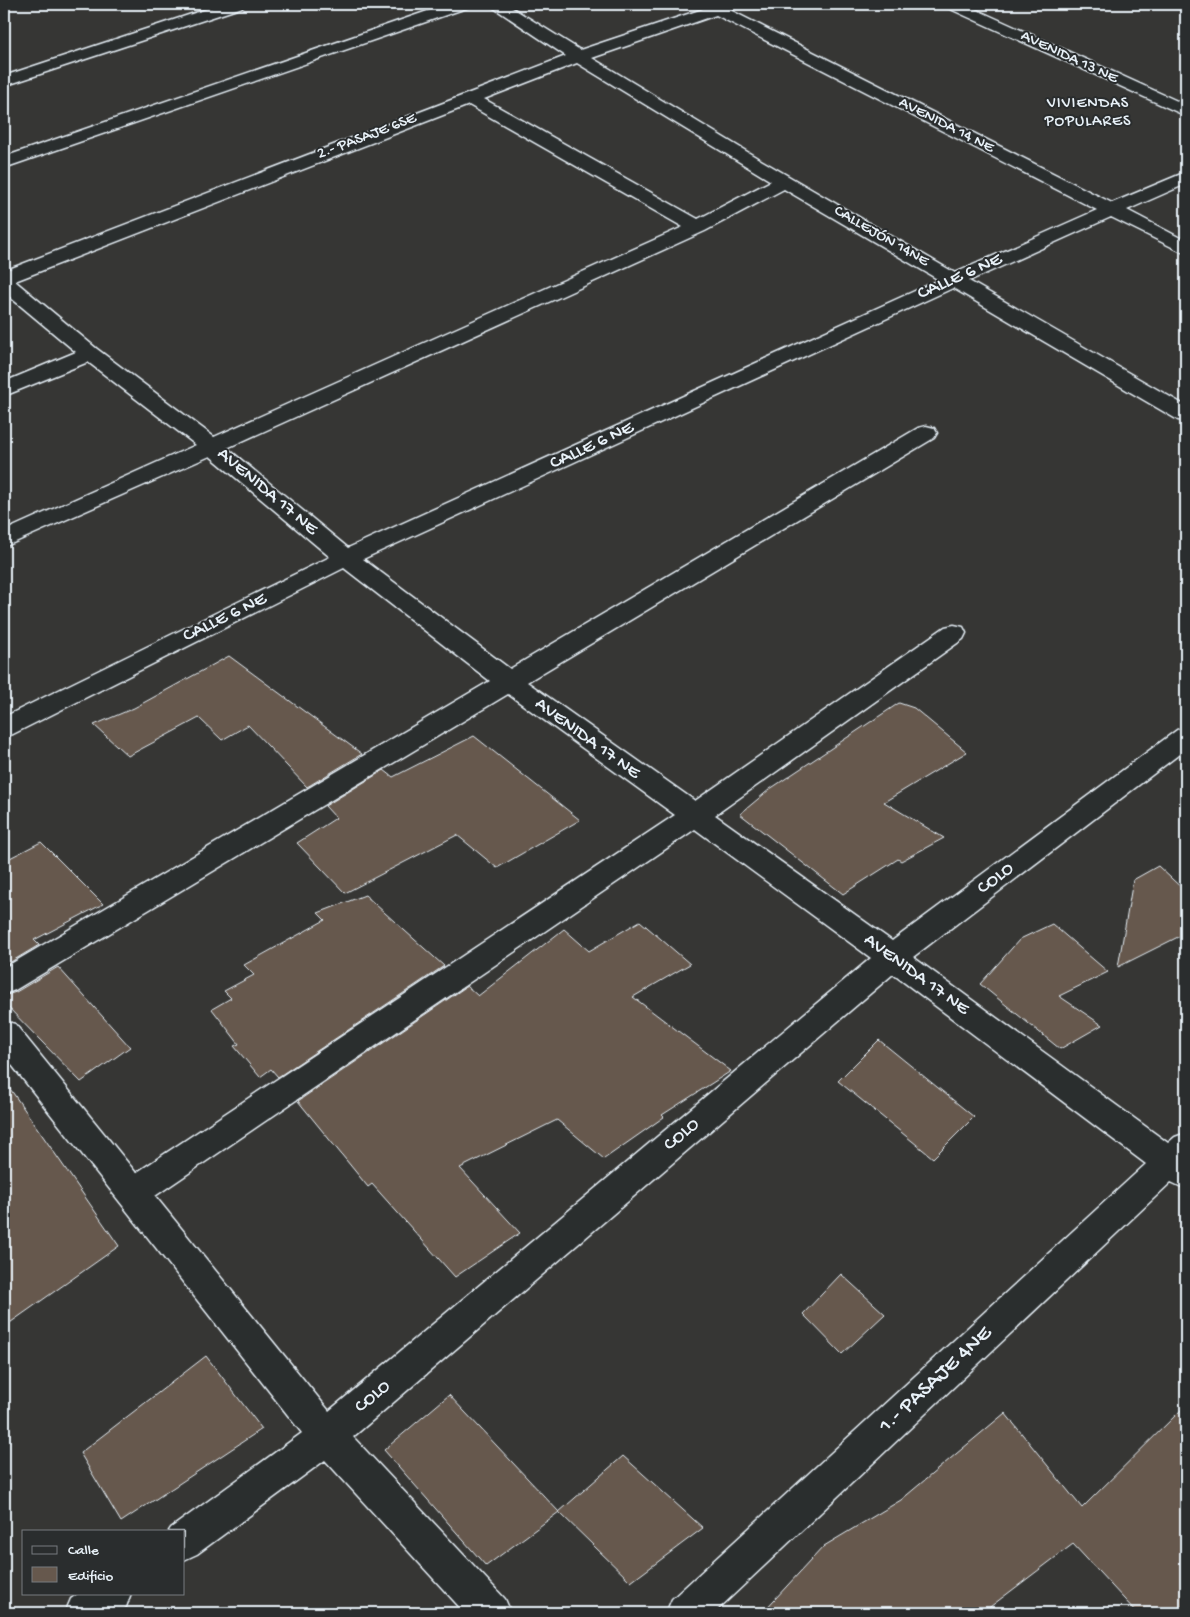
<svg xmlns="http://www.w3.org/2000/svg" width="1190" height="1617" viewBox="0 0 1190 1617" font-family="'Gochi Hand',sans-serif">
	<rect width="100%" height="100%" fill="#363634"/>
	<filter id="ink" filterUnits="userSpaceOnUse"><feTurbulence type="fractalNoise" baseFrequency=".02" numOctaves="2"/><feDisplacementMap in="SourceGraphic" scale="10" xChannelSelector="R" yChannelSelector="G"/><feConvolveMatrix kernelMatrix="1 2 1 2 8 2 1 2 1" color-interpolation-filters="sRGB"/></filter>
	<g filter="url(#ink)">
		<path fill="#66584d" stroke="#e8f1f8" d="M229,656L362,754L307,787L248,725L222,740L199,718L128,756L94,725L134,708Z
			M899,703L914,708L967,752L884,802L944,838L901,861L898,859L843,894L740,814L770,789Z
			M474,736L580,820L497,868L457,835L345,893L297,843L336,818L325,806L384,770L393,777Z
			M41,842L103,904L34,940L39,945L4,966V861Z
			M1158,866L1186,892V933L1118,967L1133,880Z
			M365,895L444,966L278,1077L271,1069L260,1077L234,1046L239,1044L212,1009L231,998L224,991L254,975L244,965L325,920L318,913Z
			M640,921L690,964L633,997L731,1071L662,1115L664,1117L604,1159L557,1120L460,1168L520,1233L455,1277L372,1184L368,1187L298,1101L467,986L478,996L564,929L589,951Z
			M1052,924L1108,972L1059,996L1102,1025L1060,1049L980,984L1020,939Z
			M58,967L130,1047L81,1082L4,1003V996L16,992Z
			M879,1040L974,1117L933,1158L838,1081Z
			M4,1080L119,1246L4,1327Z
			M841,1274L885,1314L842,1354L803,1314Z
			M206,1356L262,1429L121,1522L80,1453Z
			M449,1395L559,1512L486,1566L384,1450Z
			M1186,1405V1613H1137L1073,1544L982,1613H762L824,1546L901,1500L1005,1413L1082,1508Z
			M623,1456L703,1528L631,1582L559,1512Z"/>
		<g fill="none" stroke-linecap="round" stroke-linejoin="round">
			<g stroke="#e8f1f8" stroke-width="3">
				<path id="street" d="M222,4H245L243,7L4,86V76Z
					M448,4H471L469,7L4,168V157Z
					M488,4H506L580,50L703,9L698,4H741L739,7L730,10L1112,203L1186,172V184L1127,210L1186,241V254L1111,217L969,281L1186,406V421L1178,420L953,288L363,559L510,669L918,428L926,426L934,428L937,433L934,438L527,682L695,801L945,627L954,625L963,627L966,633L963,639L715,815L892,941L1177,730L1186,727V749L913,957L1168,1143L1175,1137L1186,1133V1189L1171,1182L714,1613H666L672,1599L1146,1164L893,974L353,1437L505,1599L511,1613H465L325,1460L197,1554L184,1560V1531H169L171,1528L302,1433L4,1055V1021L15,1024L136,1173L675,815L508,694L15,990L4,994V968L490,681L344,568L13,734L4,737V717L330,557L210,456L4,547V531L196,445L88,362L4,396V382L76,352L4,292V271L566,56ZM716,15L1097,210L955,273L759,159L592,58ZM577,63L771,181L698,219L484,99ZM469,105L683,227L214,437L97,349L15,281ZM784,189L939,280L348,548L227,448L705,231ZM695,829L871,958L329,1411L155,1196Z
					M944,4H964L1186,105V116L946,7Z
					M79,1593H131L126,1607L117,1613H65L71,1599Z"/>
			</g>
			<use href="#street" fill="#2a2d2e" fill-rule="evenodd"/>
		</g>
	</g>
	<g text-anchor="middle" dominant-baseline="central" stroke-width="4" stroke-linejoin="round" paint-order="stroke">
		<g font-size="16" fill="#e8f1f8" stroke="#2a2d2e">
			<text transform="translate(1069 58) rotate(25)">AVENIDA 13 NE</text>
			<text transform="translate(946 126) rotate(27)">AVENIDA 14 NE</text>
			<text transform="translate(367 137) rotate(-21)">2.- PASAJE 6SE</text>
			<text transform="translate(881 237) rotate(30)">CALLEJÓN 14NE</text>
		</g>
		<g font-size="16" letter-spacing="1" fill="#e8f1f8" stroke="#2a2d2e">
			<text x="1088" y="104">VIVIENDAS<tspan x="1088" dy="18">POPULARES</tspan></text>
		</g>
		<g font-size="19" fill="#e8f1f8" stroke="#2a2d2e">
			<text transform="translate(960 277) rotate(-24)">CALLE 6 NE</text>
			<text transform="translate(592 446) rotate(-25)">CALLE 6 NE</text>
			<text transform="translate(267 492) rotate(40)">AVENIDA 17 NE</text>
			<text transform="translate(225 618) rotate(-26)">CALLE 6 NE</text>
			<text transform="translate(587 739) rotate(36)">AVENIDA 17 NE</text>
			<text transform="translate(996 879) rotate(-37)">COLO</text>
			<text transform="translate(916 975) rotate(36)">AVENIDA 17 NE</text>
			<text transform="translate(682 1135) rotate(-40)">COLO</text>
			<text transform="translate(373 1397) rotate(-40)">COLO</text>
		</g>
		<g font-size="22" fill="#e8f1f8" stroke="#2a2d2e">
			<text transform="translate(936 1380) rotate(-43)">1.- PASAJE 4NE</text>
		</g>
	</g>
	<rect width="1190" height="1617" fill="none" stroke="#2a2d2e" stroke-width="20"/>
	<rect x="10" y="10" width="1170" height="1597" fill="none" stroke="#e8f1f8" stroke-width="2" filter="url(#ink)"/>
	<rect x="22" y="1530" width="162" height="65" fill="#2a2d2e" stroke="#767b7f"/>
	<rect x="32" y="1546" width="25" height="8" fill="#2a2d2e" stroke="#767b7f"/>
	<text x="68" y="1554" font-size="15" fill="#e8f1f8">Calle</text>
	<rect x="32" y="1567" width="25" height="15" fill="#66584d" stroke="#767b7f"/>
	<text x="68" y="1580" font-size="15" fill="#e8f1f8">Edificio</text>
</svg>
